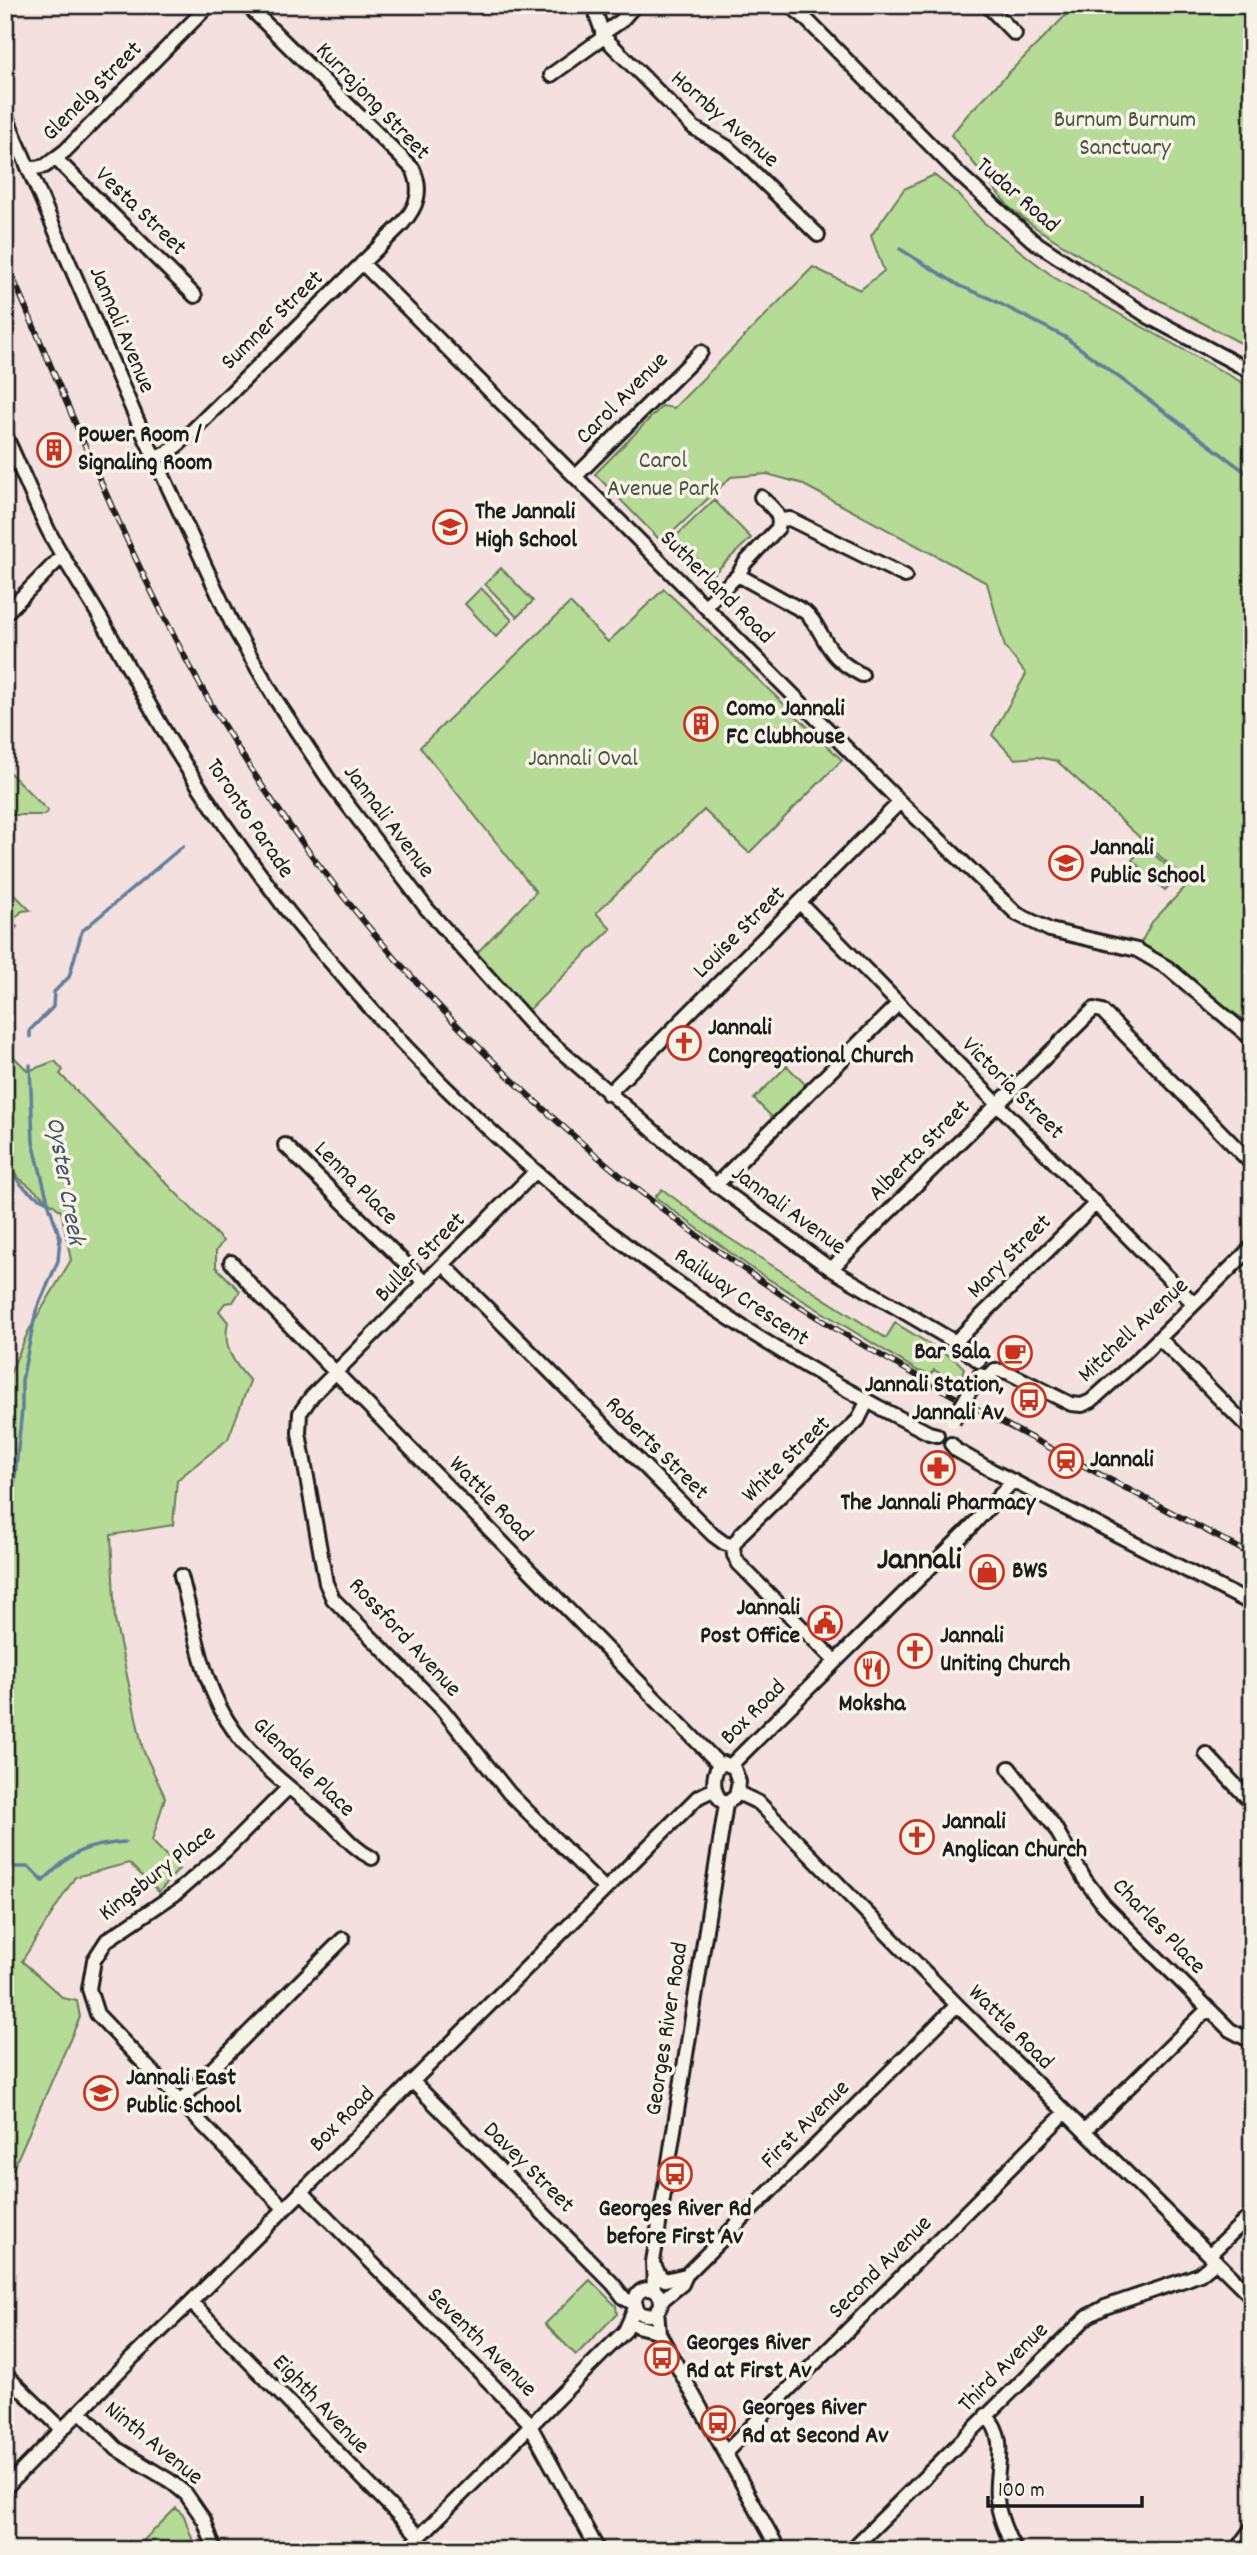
<svg xmlns="http://www.w3.org/2000/svg" width="1257" height="2555" viewBox="0 0 1257 2555" font-family="Dekko,sans-serif">
	<rect width="100%" height="100%" fill="#f3e0df"/>
	<filter id="ink" filterUnits="userSpaceOnUse"><feTurbulence type="fractalNoise" baseFrequency=".0143" numOctaves="2"/><feDisplacementMap in="SourceGraphic" scale="14" xChannelSelector="R" yChannelSelector="G"/><feConvolveMatrix kernelMatrix="1 2 1 2 8 2 1 2 1" color-interpolation-filters="sRGB"/></filter>
	<g filter="url(#ink)">
		<path fill="#b5db96" stroke="#687c59" stroke-width="2" d="M1076,5H1252V349L1108,273L1036,228L1009,207L951,135L968,114Z
			M934,175L958,194L983,222L1055,278L1252,388V1025L1170,969L1137,950L1152,922L1189,883L1057,761L1037,757L1015,759L992,735L1026,674L1005,647L987,583L800,483L767,474L731,477L662,542L595,474L662,406L674,408L813,267L860,290L884,271L871,236L904,189Z
			M714,500L751,538L712,575L675,537Z
			M501,568L533,601L517,617L485,584Z
			M481,588L512,620L496,637L465,604Z
			M664,589L842,760L749,853L704,810L596,913L611,929L523,1016L471,959L536,892L420,747L570,603L608,642Z
			M5,768L48,811L44,815H5Z
			M1145,846L1178,876L1165,890L1132,860Z
			M5,877H11V891L30,910L22,911L12,921L17,927L5,939Z
			M5,1048L28,1071L55,1061L63,1070L60,1074L223,1241L216,1251V1267L240,1291L233,1302L225,1303L219,1311L228,1322C222,1347 234,1364 250,1381L228,1439L177,1480L173,1525L111,1535L115,1620L143,1750L165,1797L152,1841L179,1869L159,1892L129,1863L75,1877L22,1961L63,1998L77,2001L80,2017L13,2169L5,2160V1385L28,1332L71,1260L61,1211L19,1178L5,1161Z
			M787,1066L806,1085L773,1118L754,1099Z
			M662,1189L718,1231L886,1338L895,1323L957,1361L964,1368L960,1385L934,1370L931,1374L918,1371L754,1270L655,1197Z
			M590,2280L616,2306L617,2314L576,2355L545,2324Z
			M176,2508L184,2516L196,2550H134Z"/>
		<g fill="none" stroke-linecap="round" stroke-linejoin="round">
			<path stroke="#627e99" stroke-width="3.5" d="M900,249L960,286L989,298L1065,337L1252,477
				M30,1037V1030L53,1007L54,992L69,977L82,931L183,846
				M5,1159C16,1181 25,1193 48,1202
				M5,1717L8,1667L7,1553L22,1410V1380L36,1311L58,1261L60,1238L48,1202L33,1142L30,1065
				M5,1867H29L43,1881C74,1851 81,1846 125,1842"/>
			<g stroke="#1c1c1c" stroke-width="18">
				<path id="minor" d="M789,5L803,16L960,175L1032,240L1149,317L1252,372
					M987,5L1015,34
					M602,34L621,21L635,5
					M604,37L694,128L727,147L741,160L818,235
					M551,75L604,37L597,17L596,5
					M5,114L137,420L233,626L276,700L331,783L427,909L533,1027L716,1185L831,1269L955,1342L979,1361
					M56,159L195,296
					M30,169L45,166L65,151L209,5
					M362,263L900,802L1017,914L1050,930L1137,950L1168,968L1252,1039
					M5,435C20,466 33,499 48,530C65,563 87,594 105,626C128,666 150,708 174,747C205,798 241,849 277,897C294,921 315,944 335,967C497,1161 702,1321 929,1433L937,1435
					M155,458L167,453L179,444L402,224C417,207 423,191 413,169L247,5
					M575,477L701,352
					M780,520L790,519L905,576
					M738,575L805,612C817,622 821,637 831,650C839,662 850,668 862,675
					M705,606L738,575L745,563L778,528C782,513 771,507 761,497
					M5,614L62,556
					M800,903L1194,1304
					M608,1094L900,802
					M285,1145L425,1283
					M535,1172L312,1396L300,1413L299,1433L326,1583L333,1599L442,1709L509,1793L604,1888
					M716,1185L898,1004
					M231,1262L255,1290L720,1765
					M444,1265L713,1535L724,1543L733,1546
					M831,1269L1094,1009L1102,1011L1252,1164
					M1159,1338L1252,1431
					M955,1342L1096,1203
					M995,1370L1007,1372L1071,1404L1082,1405L1091,1401L1139,1358L1252,1247
					M980,1375L988,1377L995,1370
					M951,1444L956,1450L991,1470L1252,1604
					M733,1546L741,1534L858,1420L867,1402
					M733,1546L734,1555L739,1564L835,1661
					M181,1576C195,1628 202,1688 235,1732C258,1764 290,1788 320,1813C339,1828 350,1847 372,1858
					M1206,1754L1252,1803
					M724,1763L734,1768L739,1782L736,1796L726,1804C713,1797 712,1780 717,1768Z
					M731,1765L970,1528L1013,1481
					M1009,1768L1054,1826L1085,1880L1104,1905L1230,2030L1245,2038H1252
					M738,1793L759,1803L957,2005L1252,2297
					M412,2081L613,2284L624,2298L636,2305
					M180,2101L97,2014L89,1989L94,1960L107,1940L175,1894L226,1850L288,1788
					M1084,2131L1208,2009
					M301,2191L527,2420L598,2550
					M284,2208L180,2101L343,1939
					M1210,2254L1252,2214
					M655,2267L660,2276L665,2280L686,2275
					M635 2302a13 13 0 1 1 26 0a13 13 0 1 1-26 0Z
					M654,2290L653,2262L726,1804
					M661,2301L682,2284L686,2275L957,2005
					M191,2302L419,2536
					M657,2310L659,2333L779,2550
					M637,2326L653,2330
					M5,2374L62,2429
					M80,2411L117,2449L170,2481L186,2494L204,2520L215,2550
					M986,2415C1010,2440 994,2468 997,2498C998,2514 1007,2536 1015,2550
					M726,2452L1065,2113
					M5,2488L131,2359L191,2302L698,1797L715,1789
					M406,2550L625,2331L636,2306
					M851,2550L1088,2316L1105,2307L1190,2278L1200,2274L1216,2261
					M1236,2550L1252,2528"/>
			</g>
			<use href="#minor" stroke="#f7f3e8" stroke-width="12"/>
			<g stroke="#1c1c1c" stroke-width="6">
				<path id="rail" d="M5,260C73,414 133,572 218,716C348,935 541,1128 748,1272C830,1329 918,1377 1005,1424C1087,1468 1170,1511 1252,1555"/>
			</g>
			<use href="#rail" stroke="#f7f3e8" stroke-width="3.5" stroke-dasharray="10" stroke-linecap="butt"/>
			<g stroke="#1c1c1c" stroke-width="18" stroke-linecap="butt">
				<path id="minor-bridge" d="M953,1421L971,1389"/>
			</g>
			<use href="#minor-bridge" stroke="#f7f3e8" stroke-width="12"/>
		</g>
	</g>
	<defs>
		<g id="building-ring" transform="scale(1.75)"><circle r="9.5" fill="#f7f3e8" stroke="#c8321e" stroke-width="1.5"/><path d="M-4-6H4V6H1V3H-1V6H-4ZM-2.5-4.3h1.7v1.8h-1.7ZM.8-4.3h1.7v1.8H.8ZM-2.5-1h1.7V.8h-1.7ZM.8-1h1.7V.8H.8Z" fill="#c8321e"/></g>
		<g id="school-ring" transform="scale(1.75)"><circle r="9.5" fill="#f7f3e8" stroke="#c8321e" stroke-width="1.5"/><path d="M0-5L7-2L0 1L-7-2ZM-4 1L0 2.5L4 1V4Q0 6-4 4Z" fill="#c8321e"/></g>
		<g id="church-ring" transform="scale(1.75)"><circle r="9.5" fill="#f7f3e8" stroke="#c8321e" stroke-width="1.5"/><path d="M-1.2-6h2.4v3.5h3.3v2.4h-3.3V6h-2.4V-.1h-3.3v-2.4h3.3Z" fill="#c8321e"/></g>
		<g id="cafe-ring" transform="scale(1.75)"><circle r="9.5" fill="#f7f3e8" stroke="#c8321e" stroke-width="1.5"/><path d="M-5.5-4.5H6V0H3Q3 3.5 0 3.5H-2.5Q-5.5 3.5-5.5 0ZM3-3.2v2h1.7v-2ZM-6 4.5H4V6H-6Z" fill="#c8321e"/></g>
		<g id="bus-ring" transform="scale(1.75)"><circle r="9.5" fill="#f7f3e8" stroke="#c8321e" stroke-width="1.5"/><path d="M-5-6H5V4H4V6H2V4H-2V6H-4V4H-5ZM-3.5-4V0h7V-4ZM-3.5 1.2v1.5H-2V1.2ZM2 1.2v1.5H3.5V1.2Z" fill="#c8321e"/></g>
		<g id="station-ring" transform="scale(1.75)"><circle r="9.5" fill="#f7f3e8" stroke="#c8321e" stroke-width="1.5"/><path d="M-3-6H3Q5-6 5-4V2Q5 4 3 4L4.5 6H3L1.5 4h-3L-3 6H-4.5L-3 4Q-5 4-5 2V-4Q-5-6-3-6ZM-3.5-4v3h7v-3ZM-3.5 1v1.5H-2V1ZM2 1v1.5H3.5V1Z" fill="#c8321e"/></g>
		<g id="pharmacy-ring" transform="scale(1.75)"><circle r="9.5" fill="#f7f3e8" stroke="#c8321e" stroke-width="1.5"/><path d="M-2-6h4v4h4v4h-4v4h-4v-4h-4v-4h4Z" fill="#c8321e"/></g>
		<g id="shop-ring" transform="scale(1.75)"><circle r="9.5" fill="#f7f3e8" stroke="#c8321e" stroke-width="1.5"/><path d="M-5-2.5h2.3a2.7 3.5 0 0 1 5.4 0H5L5.5 6h-11ZM-1.5-2.5h3a1.5 2.3 0 0 0-3 0Z" fill="#c8321e"/></g>
		<g id="civic-ring" transform="scale(1.75)"><circle r="9.5" fill="#f7f3e8" stroke="#c8321e" stroke-width="1.5"/><path d="M-.6-6.5H3V-4.5H.6V-3L4-1V1h2V6H-6V1h2V-1L-.6-3ZM-1.2 2.5V6h2.4V2.5Z" fill="#c8321e"/></g>
		<g id="restaurant-ring" transform="scale(1.75)"><circle r="9.5" fill="#f7f3e8" stroke="#c8321e" stroke-width="1.5"/><path d="M-5-6h1v4h1v-4h1v4h1v-4h1v5L-1.5 .5V6h-2V.5L-5-1ZM5-6V6H3V1.5H1.5Q1.5-4 5-6Z" fill="#c8321e"/></g>
	</defs>
	<g fill-rule="evenodd">
		<use href="#building-ring" x="54" y="450"/>
		<use href="#school-ring" x="450" y="527"/>
		<use href="#building-ring" x="701" y="724"/>
		<use href="#school-ring" x="1066" y="863"/>
		<use href="#church-ring" x="684" y="1043"/>
		<use href="#cafe-ring" x="1015" y="1353"/>
		<use href="#bus-ring" x="1029" y="1400"/>
		<use href="#station-ring" x="1066" y="1461"/>
		<use href="#pharmacy-ring" x="938" y="1468"/>
		<use href="#shop-ring" x="987" y="1572"/>
		<use href="#civic-ring" x="825" y="1623"/>
		<use href="#church-ring" x="915" y="1651"/>
		<use href="#restaurant-ring" x="872" y="1669"/>
		<use href="#church-ring" x="917" y="1837"/>
		<use href="#school-ring" x="101" y="2093"/>
		<use href="#bus-ring" x="675" y="2174"/>
		<use href="#bus-ring" x="662" y="2358"/>
		<use href="#bus-ring" x="718" y="2423"/>
	</g>
	<g text-anchor="middle" dominant-baseline="central" stroke-width="7" stroke-linejoin="round" paint-order="stroke">
		<g font-size="24" fill="#1c1c1c" stroke="#f7f3e8">
			<text transform="translate(93 92) rotate(-45)">Glenelg Street</text>
			<text transform="translate(372 102) rotate(46)">Kurrajong Street</text>
			<text transform="translate(724 120) rotate(41)">Hornby Avenue</text>
			<text transform="translate(1017 196) rotate(41)">Tudar Road</text>
			<text transform="translate(140 212) rotate(44)">Vesta Street</text>
			<text transform="translate(273 321) rotate(-44)">Sumner Street</text>
			<text transform="translate(121 330) rotate(67)">Jannali Avenue</text>
			<text transform="translate(623 399) rotate(-45)">Carol Avenue</text>
			<text transform="translate(716 588) rotate(45)">Sutherland Road</text>
			<text transform="translate(249 819) rotate(56)">Toronto Parade</text>
			<text transform="translate(388 822) rotate(53)">Jannali Avenue</text>
			<text transform="translate(740 933) rotate(-45)">Louise Street</text>
			<text transform="translate(1012 1089) rotate(45)">Victoria Street</text>
			<text transform="translate(920 1151) rotate(-45)">Alberta Street</text>
			<text transform="translate(355 1184) rotate(45)">Lenna Place</text>
			<text transform="translate(788 1211) rotate(36)">Jannali Avenue</text>
			<text transform="translate(1010 1257) rotate(-45)">Mary Street</text>
			<text transform="translate(421 1258) rotate(-45)">Buller Street</text>
			<text transform="translate(741 1298) rotate(34)">Railway Crescent</text>
			<text transform="translate(1134 1331) rotate(-43)">Mitchell Avenue</text>
			<text transform="translate(656 1449) rotate(45)">Roberts Street</text>
			<text transform="translate(787 1460) rotate(-44)">White Street</text>
			<text transform="translate(490 1500) rotate(46)">Wattle Road</text>
			<text transform="translate(404 1638) rotate(47)">Rossford Avenue</text>
			<text transform="translate(754 1713) rotate(-45)">Box Road</text>
			<text transform="translate(303 1768) rotate(44)">Glendale Place</text>
			<text transform="translate(158 1874) rotate(-38)">Kingsbury Place</text>
			<text transform="translate(1158 1927) rotate(46)">Charles Place</text>
			<text transform="translate(1010 2028) rotate(45)">Wattle Road</text>
			<text transform="translate(668 2029) rotate(-81)">Georges River Road</text>
			<text transform="translate(343 2120) rotate(-45)">Box Road</text>
			<text transform="translate(806 2125) rotate(-45)">First Avenue</text>
			<text transform="translate(528 2168) rotate(45)">Davey Street</text>
			<text transform="translate(881 2268) rotate(-45)">Second Avenue</text>
			<text transform="translate(481 2343) rotate(45)">Seventh Avenue</text>
			<text transform="translate(1004 2368) rotate(-45)">Third Avenue</text>
			<text transform="translate(320 2405) rotate(46)">Eighth Avenue</text>
			<text transform="translate(153 2444) rotate(39)">Ninth Avenue</text>
		</g>
		<g font-size="24" fill="#4a5541" stroke="#f7f3e8">
			<text x="1125" y="121">Burnum Burnum<tspan x="1125" dy="28">Sanctuary</tspan></text>
			<text x="663" y="462">Carol<tspan x="663" dy="28">Avenue Park</tspan></text>
			<text x="583" y="760">Jannali Oval</text>
		</g>
		<g font-size="24" font-weight="bold" fill="#1c1c1c" stroke="#f7f3e8" text-anchor="start">
			<text x="78" y="436">Power Room /<tspan x="78" dy="28">Signaling Room</tspan></text>
			<text x="475" y="513">The Jannali<tspan x="475" dy="28">High School</tspan></text>
			<text x="726" y="710">Como Jannali<tspan x="726" dy="28">FC Clubhouse</tspan></text>
			<text x="1090" y="849">Jannali<tspan x="1090" dy="28">Public School</tspan></text>
			<text x="708" y="1029">Jannali<tspan x="708" dy="28">Congregational Church</tspan></text>
			<text x="990" y="1353" text-anchor="end">Bar Sala</text>
			<text x="1004" y="1386" text-anchor="end">Jannali Station,<tspan x="1004" dy="28">Jannali Av</tspan></text>
			<text x="1090" y="1461">Jannali</text>
			<text x="938" y="1504" text-anchor="middle">The Jannali Pharmacy</text>
			<text x="1012" y="1572">BWS</text>
			<text x="800" y="1609" text-anchor="end">Jannali<tspan x="800" dy="28">Post Office</tspan></text>
			<text x="940" y="1637">Jannali<tspan x="940" dy="28">Uniting Church</tspan></text>
			<text x="872" y="1705" text-anchor="middle">Moksha</text>
			<text x="942" y="1823">Jannali<tspan x="942" dy="28">Anglican Church</tspan></text>
			<text x="126" y="2079">Jannali East<tspan x="126" dy="28">Public School</tspan></text>
			<text x="675" y="2210" text-anchor="middle">Georges River Rd<tspan x="675" dy="28">before First Av</tspan></text>
			<text x="686" y="2344">Georges River<tspan x="686" dy="28">Rd at First Av</tspan></text>
			<text x="742" y="2409">Georges River<tspan x="742" dy="28">Rd at Second Av</tspan></text>
		</g>
		<g font-size="26" font-style="italic" fill="#455565" stroke="#f7f3e8">
			<text transform="translate(64 1181) rotate(80)">Oyster Creek</text>
		</g>
		<g font-size="32" font-weight="bold" fill="#1c1c1c" stroke="#f7f3e8">
			<text x="919" y="1562">Jannali</text>
		</g>
	</g>
	<rect width="1257" height="2555" fill="none" stroke="#f7f3e8" stroke-width="28"/>
	<rect x="14" y="14" width="1229" height="2527" fill="none" stroke="#1c1c1c" stroke-width="2.5" filter="url(#ink)"/>
	<path d="M988 2496v10h154v-10" fill="none" stroke="#1c1c1c" stroke-width="3.5"/>
	<text x="998" y="2496" font-size="21" fill="#1c1c1c" stroke="#f7f3e8" stroke-width="5" paint-order="stroke">100 m</text>
</svg>
